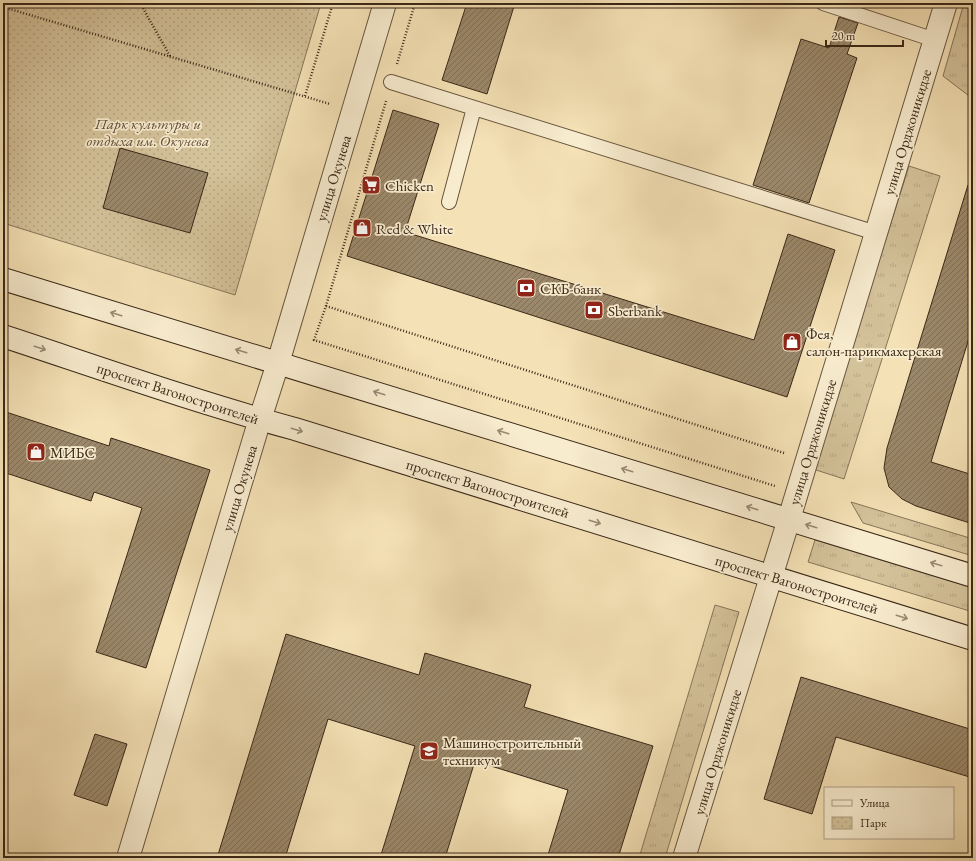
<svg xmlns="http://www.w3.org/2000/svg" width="976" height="861" viewBox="0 0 976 861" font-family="'EB Garamond',serif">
	<defs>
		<pattern id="grass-tufts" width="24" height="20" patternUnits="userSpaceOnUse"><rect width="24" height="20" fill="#d4c29a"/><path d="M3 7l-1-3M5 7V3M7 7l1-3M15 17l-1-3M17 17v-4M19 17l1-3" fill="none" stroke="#b7a784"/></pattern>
		<pattern id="park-dots" width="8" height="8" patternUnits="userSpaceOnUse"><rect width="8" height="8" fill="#d4c29a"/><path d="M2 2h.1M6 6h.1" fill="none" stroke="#b7a784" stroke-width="1.8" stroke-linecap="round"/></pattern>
		<pattern id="building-hatch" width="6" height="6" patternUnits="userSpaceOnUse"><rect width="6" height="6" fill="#9b886a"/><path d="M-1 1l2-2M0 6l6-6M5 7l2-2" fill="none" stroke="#7f6f56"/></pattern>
	</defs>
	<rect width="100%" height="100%" fill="#f4e1b5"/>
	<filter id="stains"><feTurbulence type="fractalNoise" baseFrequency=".005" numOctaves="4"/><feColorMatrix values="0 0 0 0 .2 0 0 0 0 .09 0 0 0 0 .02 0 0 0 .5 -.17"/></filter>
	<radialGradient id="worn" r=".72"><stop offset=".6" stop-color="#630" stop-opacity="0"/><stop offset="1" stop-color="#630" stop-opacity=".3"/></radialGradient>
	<path fill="url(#grass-tufts)" stroke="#877559" d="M964,3H973V99L943,76Z
		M909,166L940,176L844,479L813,469Z
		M851,502L973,539V556L863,523Z
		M815,540L973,588V612L808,562Z
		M715,605L739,612L665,858H639Z"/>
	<path fill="url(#park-dots)" stroke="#877559" d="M3,3H321L235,295L3,223Z"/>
	<path fill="url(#building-hatch)" stroke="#3a2818" d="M467,3H515L487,94L442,80Z
		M839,17L858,23L847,54L857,58L809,203L753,185L801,39L829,48Z
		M393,110L439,124L405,232L754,340L788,234L835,250L787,397L347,256Z
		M120,148L208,173L190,233L103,208Z
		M968,185H973V325L931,462L973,475V524L916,506L902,499L889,487L884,468L887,448Z
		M3,411L109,446L111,438L210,470L146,668L96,652L142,508L94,492L91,501L3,472Z
		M286,634L419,675L425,653L531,685L524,707L653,746L618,858H547L568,790L475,761L445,858H380L415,746L328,719L285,858H217Z
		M801,677L973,730V778L836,737L812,814L764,799Z
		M95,734L127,744L107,806L74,795Z"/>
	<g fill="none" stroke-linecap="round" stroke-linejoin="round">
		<g stroke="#68563f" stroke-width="16">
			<path id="service" d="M823,3L935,40
				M391,82L876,233
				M449,202L474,108"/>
		</g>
		<g stroke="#68563f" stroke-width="24">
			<path id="minor" d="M128,858L260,419L278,363L385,3"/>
		</g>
		<g stroke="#68563f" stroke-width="24">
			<path id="tertiary" d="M684,858L789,519L946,3"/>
		</g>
		<g stroke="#3a2818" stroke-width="24">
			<path id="secondary" d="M3,279L973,576
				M3,336C100,368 196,402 295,429L973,639"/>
		</g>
		<path stroke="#3a2818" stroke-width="2.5" stroke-dasharray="1 2" stroke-linecap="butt" d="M140,3L170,56
			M3,7L330,104
			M397,64L415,3
			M305,96L333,3
			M386,101L326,306L314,340L775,486
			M326,306L784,453"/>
		<use href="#service" stroke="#f8eccf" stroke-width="14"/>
		<use href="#minor" stroke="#f8eccf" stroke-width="22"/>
		<use href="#tertiary" stroke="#f8eccf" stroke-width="22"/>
		<use href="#secondary" stroke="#f8eccf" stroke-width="22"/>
	</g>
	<defs><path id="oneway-shaft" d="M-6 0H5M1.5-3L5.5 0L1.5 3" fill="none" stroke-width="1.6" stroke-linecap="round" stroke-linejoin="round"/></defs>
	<g stroke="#998a74">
		<use href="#oneway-shaft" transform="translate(116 314) rotate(-163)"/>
		<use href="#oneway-shaft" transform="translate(40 348) rotate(18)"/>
		<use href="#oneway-shaft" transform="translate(241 351) rotate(-163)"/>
		<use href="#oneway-shaft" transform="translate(379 393) rotate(-163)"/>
		<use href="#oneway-shaft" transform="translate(297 430) rotate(17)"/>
		<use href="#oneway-shaft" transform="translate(503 432) rotate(-163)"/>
		<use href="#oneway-shaft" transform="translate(627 470) rotate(-163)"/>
		<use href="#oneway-shaft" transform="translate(752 508) rotate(-163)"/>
		<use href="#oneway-shaft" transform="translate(595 522) rotate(17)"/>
		<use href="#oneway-shaft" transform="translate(811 526) rotate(-163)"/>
		<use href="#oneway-shaft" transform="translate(936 564) rotate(-163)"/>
		<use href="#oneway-shaft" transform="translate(902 617) rotate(17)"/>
	</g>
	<defs>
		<g id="supermarket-square" transform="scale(1)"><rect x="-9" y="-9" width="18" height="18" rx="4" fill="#8f2418" stroke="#f8eccf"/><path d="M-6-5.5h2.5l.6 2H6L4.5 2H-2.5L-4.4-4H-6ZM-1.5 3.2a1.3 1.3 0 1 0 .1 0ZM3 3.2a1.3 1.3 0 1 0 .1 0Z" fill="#fff"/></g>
		<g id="shop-square" transform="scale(1)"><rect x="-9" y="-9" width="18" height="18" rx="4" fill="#8f2418" stroke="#f8eccf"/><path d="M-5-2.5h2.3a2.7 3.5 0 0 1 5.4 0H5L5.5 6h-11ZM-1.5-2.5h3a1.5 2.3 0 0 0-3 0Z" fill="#fff"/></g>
		<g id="bank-square" transform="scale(1)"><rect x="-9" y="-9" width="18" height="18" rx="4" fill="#8f2418" stroke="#f8eccf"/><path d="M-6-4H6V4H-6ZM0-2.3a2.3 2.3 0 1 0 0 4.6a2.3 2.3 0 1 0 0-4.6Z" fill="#fff"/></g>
		<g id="university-square" transform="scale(1)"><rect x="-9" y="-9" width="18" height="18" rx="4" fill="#8f2418" stroke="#f8eccf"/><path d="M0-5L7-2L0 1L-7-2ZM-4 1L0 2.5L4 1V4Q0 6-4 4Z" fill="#fff"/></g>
	</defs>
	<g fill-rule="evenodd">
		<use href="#supermarket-square" x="371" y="185"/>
		<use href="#shop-square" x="362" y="228"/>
		<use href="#bank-square" x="526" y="288"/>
		<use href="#bank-square" x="594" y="310"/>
		<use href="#shop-square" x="792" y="342"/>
		<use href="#shop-square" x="36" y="452"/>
		<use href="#university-square" x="429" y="751"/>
	</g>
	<g text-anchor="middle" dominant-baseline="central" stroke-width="3.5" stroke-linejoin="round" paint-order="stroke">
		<g font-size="15" font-style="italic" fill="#604e38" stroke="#f8eccf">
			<text x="148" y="123">Парк культуры и<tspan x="148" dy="17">отдыха им. Окунева</tspan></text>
		</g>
		<g font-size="15" fill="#3a2818" stroke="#f8eccf">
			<text transform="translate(907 132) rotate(-73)">улица Орджоникидзе</text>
			<text transform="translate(333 178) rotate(-73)">улица Окунева</text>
			<text transform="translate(178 393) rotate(18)">проспект Вагоностроителей</text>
			<text transform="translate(812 442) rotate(-73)">улица Орджоникидзе</text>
			<text transform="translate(239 488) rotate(-73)">улица Окунева</text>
			<text transform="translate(488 488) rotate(17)">проспект Вагоностроителей</text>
			<text transform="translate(797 584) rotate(17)">проспект Вагоностроителей</text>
			<text transform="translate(717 752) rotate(-73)">улица Орджоникидзе</text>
		</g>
		<g font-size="15" fill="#3a2818" stroke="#f8eccf" text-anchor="start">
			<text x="385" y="185">Chicken</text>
			<text x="376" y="228">Red &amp; White</text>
			<text x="540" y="288">СКБ-банк</text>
			<text x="608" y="310">Sberbank</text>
			<text x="806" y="333">Фея,<tspan x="806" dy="17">салон-парикмахерская</tspan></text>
			<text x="50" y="452">МИБС</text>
			<text x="443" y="742">Машиностроительный<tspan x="443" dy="17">техникум</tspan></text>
		</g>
	</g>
	<rect width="976" height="861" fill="none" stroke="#f4e1b5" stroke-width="16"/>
	<rect x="4" y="4" width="968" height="853" fill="none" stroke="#3a2818" stroke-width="2"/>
	<rect x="8" y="8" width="960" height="845" fill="none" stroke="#3a2818"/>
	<rect x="824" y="787" width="130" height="52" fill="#f8eccf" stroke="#ac9e86"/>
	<rect x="832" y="800" width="20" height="6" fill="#f8eccf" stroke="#ac9e86"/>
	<text x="860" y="807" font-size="12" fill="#3a2818">Улица</text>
	<rect x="832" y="817" width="20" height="12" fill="url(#park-dots)" stroke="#ac9e86"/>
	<text x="860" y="827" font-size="12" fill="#3a2818">Парк</text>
	<path d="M826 40v6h77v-6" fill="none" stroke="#3a2818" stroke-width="2"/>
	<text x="832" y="40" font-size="12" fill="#3a2818" stroke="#f8eccf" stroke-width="3" paint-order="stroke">20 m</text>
	<rect width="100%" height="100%" filter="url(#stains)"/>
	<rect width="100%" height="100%" fill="url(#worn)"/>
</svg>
